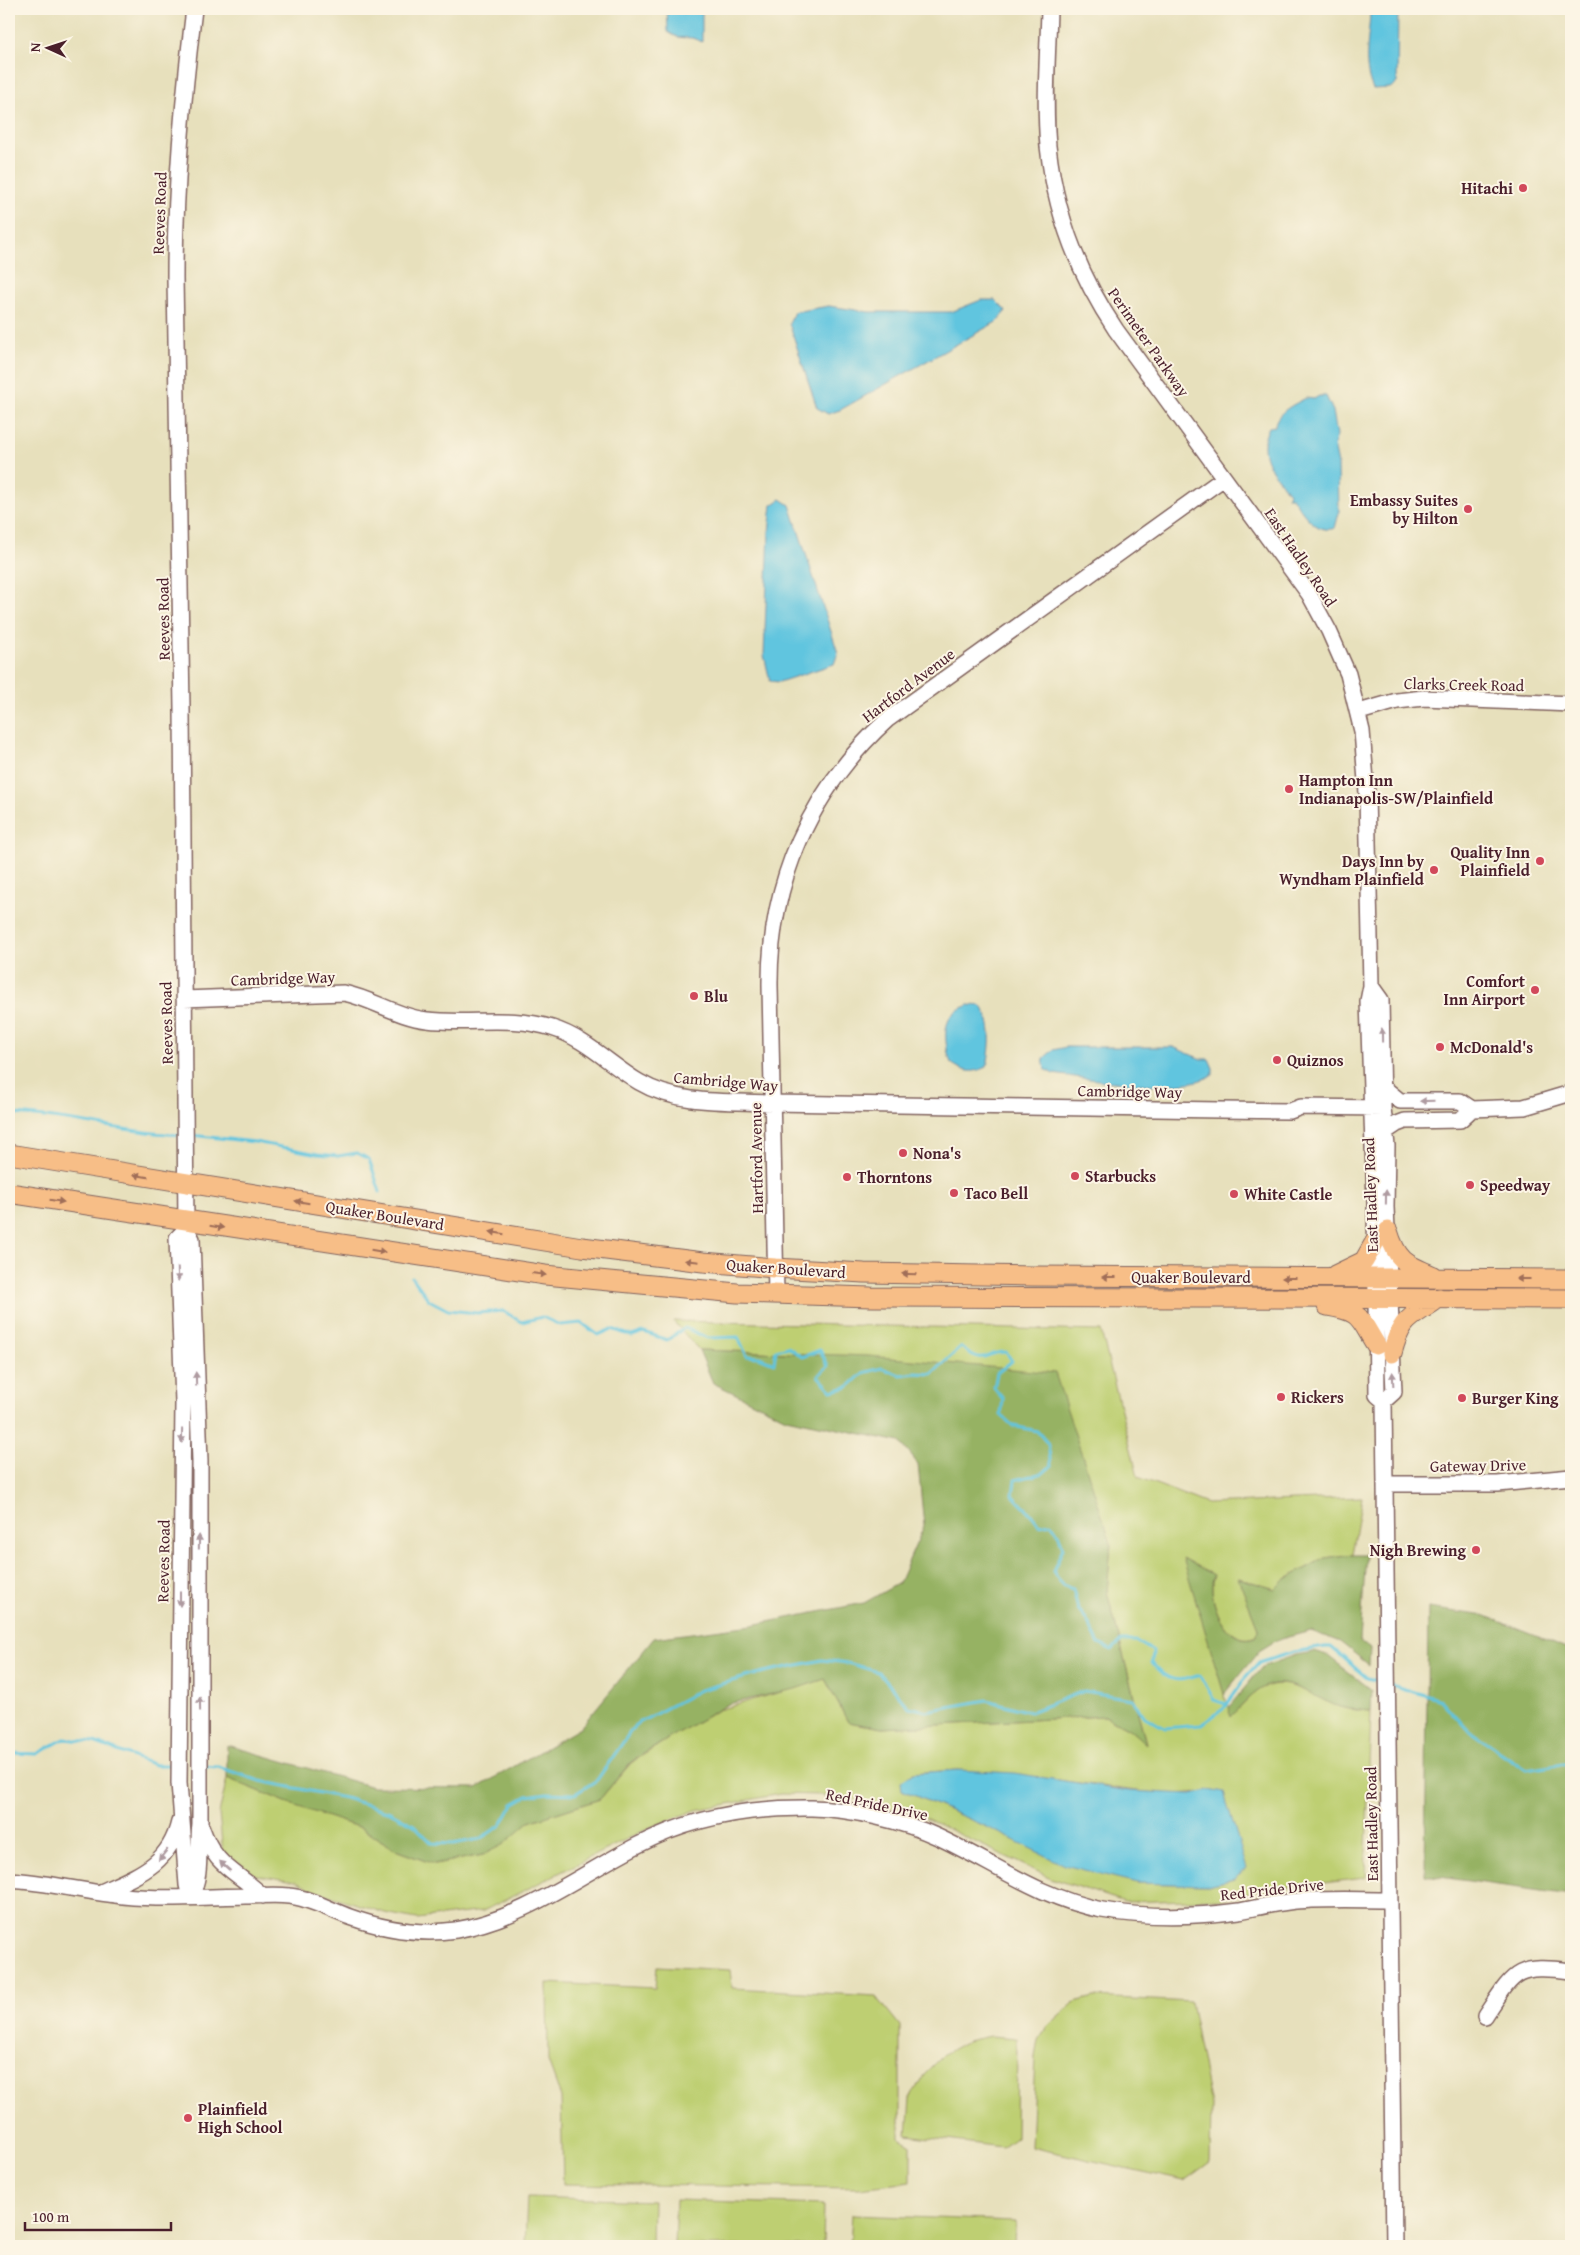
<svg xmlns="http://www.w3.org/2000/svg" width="1580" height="2255" viewBox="0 0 1580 2255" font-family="'Gentium Book Plus',serif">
	<rect width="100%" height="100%" fill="#fcf5e5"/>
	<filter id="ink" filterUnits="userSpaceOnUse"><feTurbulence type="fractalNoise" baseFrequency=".02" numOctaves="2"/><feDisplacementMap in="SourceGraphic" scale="10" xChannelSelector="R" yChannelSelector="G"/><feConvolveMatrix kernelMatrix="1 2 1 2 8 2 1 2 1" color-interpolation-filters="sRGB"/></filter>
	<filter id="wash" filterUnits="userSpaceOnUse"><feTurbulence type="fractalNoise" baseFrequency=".0096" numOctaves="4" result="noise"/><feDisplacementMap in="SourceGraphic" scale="20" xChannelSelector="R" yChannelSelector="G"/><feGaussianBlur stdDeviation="1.12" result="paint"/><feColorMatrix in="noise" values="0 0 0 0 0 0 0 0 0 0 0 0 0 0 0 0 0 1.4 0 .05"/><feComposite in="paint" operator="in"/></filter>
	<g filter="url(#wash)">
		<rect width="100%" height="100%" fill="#e7e0bc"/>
		<path fill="#becf72" stroke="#84774e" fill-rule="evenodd" d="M673,1321L1101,1331L1138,1477L1207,1504L1362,1497L1352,1554L1325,1558L1284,1580L1275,1589L1239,1578L1258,1628L1257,1636C1227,1650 1205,1597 1214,1575L1184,1559L1231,1716C1241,1708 1251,1694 1263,1688C1289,1675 1316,1699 1340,1707C1349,1710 1361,1710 1371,1711L1365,1878L1256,1891L1221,1899L1125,1902L1051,1878L923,1817L857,1800L819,1795L780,1794L696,1810L651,1827L483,1911L417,1919L385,1913L315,1891L296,1881L249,1874L223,1853L219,1814L227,1778L286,1802L361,1828L398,1851L434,1864L483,1855L529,1822L600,1799L631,1763L671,1737L718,1710L825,1679L848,1722L882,1728L1105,1716L1129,1729L1146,1743L1107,1592L1111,1543L787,1353L699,1350ZM958,1770C1001,1774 1044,1778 1087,1784C1127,1789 1169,1799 1209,1790L1234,1879L1208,1885L1137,1883L983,1825L902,1790L912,1773Z
			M657,1966L730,1970L732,1988L876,1996L900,2026V2138L911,2144V2182L859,2188L563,2184L561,2097L548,2061L547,1983L655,1988Z
			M1094,1997L1191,2002L1211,2106L1210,2162L1184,2181L1031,2147L1035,2057L1038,2040L1047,2027L1075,2002Z
			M990,2036L1017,2038L1016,2137L1002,2147L907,2135L910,2099L924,2074L944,2054L967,2041Z
			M527,2197L653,2201L652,2246H525Z
			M676,2200L824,2205L823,2246H674Z
			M852,2215L1015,2221L1014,2246H850Z"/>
		<path fill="#96b264" stroke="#706848" d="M699,1350L869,1356L1055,1373L1111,1543L1107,1592L1146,1744L1129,1729L1105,1716L882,1728L848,1722L825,1679L795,1689L728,1704L671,1737L631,1762L600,1799L529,1822L504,1844L483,1855L434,1864L398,1851L361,1828L293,1805L227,1778V1745L373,1787L477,1788L580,1728L654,1638L752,1625L864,1603L899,1583L924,1526L918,1464L900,1442L786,1418L713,1383Z
			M1352,1554H1366L1360,1641L1370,1649L1369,1665L1340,1642L1311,1631L1277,1640L1259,1651L1224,1694L1183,1558L1214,1575C1205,1597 1227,1651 1257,1636L1258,1628L1238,1578L1275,1589L1284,1580L1325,1558Z
			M1428,1608L1486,1616L1571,1650V1895L1425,1875Z
			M1314,1652L1328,1656L1372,1690L1371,1711C1361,1710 1349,1710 1340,1707C1320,1701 1295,1681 1274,1684C1258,1686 1242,1706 1231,1717L1228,1708L1262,1667L1296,1655Z"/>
		<path fill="#61c5df" stroke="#567285" d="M667,9H702V42C688,33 684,43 668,32Z
			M1370,9H1398L1397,83L1390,88L1373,89C1361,64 1370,36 1370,9Z
			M981,300H995L1006,311L998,321L840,410L828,414L817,408L789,323L794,312L829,306L869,312H951Z
			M1319,396H1326L1333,411L1337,435L1334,445L1338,464L1339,513L1335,528C1316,535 1302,512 1292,497H1287L1289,493C1273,472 1255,454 1269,427L1275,426C1276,412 1295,404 1306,398L1314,399Z
			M781,499L790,505L838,653L834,664L779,682L770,681L764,655L769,532L772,505Z
			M969,1005L982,1006C993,1026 991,1045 987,1067C972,1074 964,1072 951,1063C946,1049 941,1025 954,1013C957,1009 964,1008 969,1005Z
			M1066,1047H1173L1201,1059H1209L1213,1068V1075C1178,1095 1094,1079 1053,1074L1045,1069L1043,1059L1053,1050Z
			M958,1770L1014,1773L1129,1791L1192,1794L1209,1790L1224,1793L1247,1869L1234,1879L1208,1885L1137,1883L1064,1865L983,1825L902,1790L901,1782L913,1773Z"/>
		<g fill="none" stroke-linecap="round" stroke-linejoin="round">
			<path stroke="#61c5df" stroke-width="3" d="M9,1109L13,1114C70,1117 125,1133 182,1135
				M191,1135L255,1142L318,1154L338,1156L357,1153L369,1159L380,1192
				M412,1277L429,1300L448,1310L477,1313L503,1311L522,1322L542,1317L560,1325L582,1323L598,1335L612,1329L632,1336L644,1332L667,1340L685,1328L708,1338L738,1337L747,1356L759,1357L774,1363L776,1350L788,1347L802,1357L820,1350L828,1366L818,1376L832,1391L848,1387L863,1373L882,1368L900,1375L915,1373L932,1374L961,1347C987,1367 981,1352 1006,1352L1012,1361L997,1373L994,1388L1003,1399L1001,1415L1013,1426L1037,1431L1048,1444L1051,1466L1043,1473L1015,1480L1013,1495C1022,1506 1032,1513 1039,1525L1051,1523L1058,1533L1063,1548L1053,1571L1062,1585L1073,1589L1078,1609L1087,1620L1099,1644L1112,1650L1121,1641H1136L1153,1651L1152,1663C1167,1682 1178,1683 1200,1675L1214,1700L1226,1704
				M1391,1685L1441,1700L1467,1729L1526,1770L1571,1763
				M9,1753L37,1754L64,1739L94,1742L155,1765H175
				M203,1766L218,1767L260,1781L345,1798L390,1812L414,1825L432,1843L453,1844L480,1839L501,1825L513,1804L527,1796L547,1793L575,1794L597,1780L635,1725L700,1690L764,1672L822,1660L848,1663L878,1672L909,1707L926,1711L987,1700L1030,1712L1084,1691L1132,1699L1145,1717L1165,1728L1201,1725L1223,1709L1242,1682L1259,1663L1294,1652L1325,1647H1331L1367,1678L1383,1682"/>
		</g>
	</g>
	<g filter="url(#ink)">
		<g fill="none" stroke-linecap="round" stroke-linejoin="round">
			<g stroke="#81635e" stroke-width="18">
				<path id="minor" d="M1049,9C1048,54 1044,101 1048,146C1055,212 1079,275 1116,330L1309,594L1329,631L1348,674L1362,731L1367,793L1371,986L1368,1001L1375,1203L1377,1395L1384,1401L1394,2246
					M1359,712L1397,701L1424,698L1571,704
					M1371,986L1381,1000L1383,1108L1387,1146L1386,1207L1394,1392L1384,1401
					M184,999L344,993C373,999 398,1017 427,1020C468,1025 512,1015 552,1028C585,1038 609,1064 639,1082C678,1105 727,1101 772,1103L1220,1110L1290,1111L1301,1107L1383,1108
					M1383,1087L1400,1101H1460L1472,1109L1524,1107L1571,1093
					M1385,1132L1397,1124L1405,1121L1460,1120L1472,1109
					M186,1229L177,1238L183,1402L179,1783L187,1885L190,1897
					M776,1295L770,986C769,883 810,790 887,720L1224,478
					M1385,1484H1498L1571,1477
					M201,1826C216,1869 233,1868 263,1896
					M9,1880C47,1882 85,1892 123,1896C163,1900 205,1897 245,1896C260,1896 275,1894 289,1896C310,1898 330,1910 350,1917C383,1929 421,1935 456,1930C523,1919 579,1875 638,1845C692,1817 752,1807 812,1808C851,1809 904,1821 938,1837C992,1862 1042,1899 1102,1910C1148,1918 1193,1917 1239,1911C1255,1908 1272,1904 1288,1902C1321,1898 1356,1900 1389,1900
					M101,1892C138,1875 169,1865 179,1822
					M190,1897C203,1876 197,1848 200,1824V1461L192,1239L186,1229L182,709L175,278C175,186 183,100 194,9
					M1485,2016C1515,1971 1516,1964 1571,1971"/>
			</g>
			<g stroke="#81635e" stroke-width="21">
				<path id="major" d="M9,1154L582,1247L703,1262L775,1268L864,1273L1032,1276L1571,1279
					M9,1193L545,1275L737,1293L871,1297L1571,1299
					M1388,1231C1397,1261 1405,1264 1434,1276
					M1335,1275L1364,1261L1376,1240
					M1327,1306C1362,1312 1358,1316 1376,1345
					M1392,1353C1402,1316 1410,1319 1439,1298"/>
			</g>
			<use href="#minor" stroke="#fff" stroke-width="15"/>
			<use href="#major" stroke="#f7be87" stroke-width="19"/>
		</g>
		<defs><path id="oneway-solid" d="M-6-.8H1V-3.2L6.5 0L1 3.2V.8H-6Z" transform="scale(1.25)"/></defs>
		<g fill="#ae9aa0">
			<use href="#oneway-solid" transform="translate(1382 1035) rotate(-91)"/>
			<use href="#oneway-solid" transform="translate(1427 1101) rotate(179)"/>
			<use href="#oneway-solid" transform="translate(1386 1197) rotate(-89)"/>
			<use href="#oneway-solid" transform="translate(178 1274) rotate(88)"/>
			<use href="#oneway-solid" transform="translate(196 1379) rotate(-92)"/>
			<use href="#oneway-solid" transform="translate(1393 1379) rotate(-93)"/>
			<use href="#oneway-solid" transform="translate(182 1436) rotate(91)"/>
			<use href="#oneway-solid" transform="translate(199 1542) rotate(-89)"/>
			<use href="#oneway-solid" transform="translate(180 1599) rotate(90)"/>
			<use href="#oneway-solid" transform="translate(200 1704) rotate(-91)"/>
			<use href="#oneway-solid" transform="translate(163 1855) rotate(129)"/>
			<use href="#oneway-solid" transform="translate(225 1866) rotate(-138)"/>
		</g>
		<g fill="#a06e59">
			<use href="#oneway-solid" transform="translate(141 1176) rotate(-170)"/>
			<use href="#oneway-solid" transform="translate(57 1201) rotate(9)"/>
			<use href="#oneway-solid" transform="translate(302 1202) rotate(-171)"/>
			<use href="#oneway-solid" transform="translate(217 1227) rotate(9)"/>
			<use href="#oneway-solid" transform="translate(497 1233) rotate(-170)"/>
			<use href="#oneway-solid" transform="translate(378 1251) rotate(9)"/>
			<use href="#oneway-solid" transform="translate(692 1261) rotate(-174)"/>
			<use href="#oneway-solid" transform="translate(539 1274) rotate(8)"/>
			<use href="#oneway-solid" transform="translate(909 1274) rotate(-179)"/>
			<use href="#oneway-solid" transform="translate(1109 1277) rotate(-180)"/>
			<use href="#oneway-solid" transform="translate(1289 1278) rotate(-180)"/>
			<use href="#oneway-solid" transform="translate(1523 1279) rotate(-180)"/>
		</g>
	</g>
	<g fill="#d1495b" stroke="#fcf5e5" stroke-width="2">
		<circle cx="1523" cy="188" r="5"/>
		<circle cx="1468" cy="509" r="5"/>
		<circle cx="1289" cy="789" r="5"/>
		<circle cx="1540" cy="861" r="5"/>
		<circle cx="1434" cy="870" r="5"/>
		<circle cx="1535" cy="990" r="5"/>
		<circle cx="694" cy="996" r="5"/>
		<circle cx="1440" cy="1047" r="5"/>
		<circle cx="1277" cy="1060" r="5"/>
		<circle cx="903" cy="1153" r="5"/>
		<circle cx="1075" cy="1176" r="5"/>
		<circle cx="847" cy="1177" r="5"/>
		<circle cx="1470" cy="1185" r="5"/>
		<circle cx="954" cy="1193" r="5"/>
		<circle cx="1234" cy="1194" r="5"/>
		<circle cx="1281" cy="1397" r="5"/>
		<circle cx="1462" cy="1398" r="5"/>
		<circle cx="1476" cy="1550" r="5"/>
		<circle cx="188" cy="2118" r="5"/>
	</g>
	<g text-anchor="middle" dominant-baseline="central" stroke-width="4" stroke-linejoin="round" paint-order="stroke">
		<g font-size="16" font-weight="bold" fill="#4a1f2b" stroke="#fcf5e5" text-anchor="start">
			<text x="1513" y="188" text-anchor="end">Hitachi</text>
			<text x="1458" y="500" text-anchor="end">Embassy Suites<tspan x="1458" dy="18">by Hilton</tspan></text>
			<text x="1299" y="780">Hampton Inn<tspan x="1299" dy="18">Indianapolis-SW/Plainfield</tspan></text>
			<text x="1530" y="852" text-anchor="end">Quality Inn<tspan x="1530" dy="18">Plainfield</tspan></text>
			<text x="1424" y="861" text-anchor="end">Days Inn by<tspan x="1424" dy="18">Wyndham Plainfield</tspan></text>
			<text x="1525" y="981" text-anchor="end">Comfort<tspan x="1525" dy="18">Inn Airport</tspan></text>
			<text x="704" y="996">Blu</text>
			<text x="1450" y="1047">McDonald's</text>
			<text x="1287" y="1060">Quiznos</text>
			<text x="913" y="1153">Nona's</text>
			<text x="1085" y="1176">Starbucks</text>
			<text x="857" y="1177">Thorntons</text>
			<text x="1480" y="1185">Speedway</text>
			<text x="964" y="1193">Taco Bell</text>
			<text x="1244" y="1194">White Castle</text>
			<text x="1291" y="1397">Rickers</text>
			<text x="1472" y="1398">Burger King</text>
			<text x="1466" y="1550" text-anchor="end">Nigh Brewing</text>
			<text x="198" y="2109">Plainfield<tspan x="198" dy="18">High School</tspan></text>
		</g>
		<g font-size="16" fill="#4a1f2b" stroke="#fcf5e5">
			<text transform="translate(159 213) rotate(-88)">Reeves Road</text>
			<text transform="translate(1149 342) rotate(55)">Perimeter Parkway</text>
			<text transform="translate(1301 557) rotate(56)">East Hadley Road</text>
			<text transform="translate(163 619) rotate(-91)">Reeves Road</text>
			<text transform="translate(1464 684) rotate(1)">Clarks Creek Road</text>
			<text transform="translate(908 685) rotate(-37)">Hartford Avenue</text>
			<text transform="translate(283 978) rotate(-2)">Cambridge Way</text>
			<text transform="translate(166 1023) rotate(-91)">Reeves Road</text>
			<text transform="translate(726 1081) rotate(5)">Cambridge Way</text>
			<text transform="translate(1130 1091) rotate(1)">Cambridge Way</text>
			<text transform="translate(756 1158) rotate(-91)">Hartford Avenue</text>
			<text transform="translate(1370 1195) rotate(-92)">East Hadley Road</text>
			<text transform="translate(385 1215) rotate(9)">Quaker Boulevard</text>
			<text transform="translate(786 1268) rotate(4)">Quaker Boulevard</text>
			<text x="1191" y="1277">Quaker Boulevard</text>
			<text transform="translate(1478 1465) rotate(-1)">Gateway Drive</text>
			<text transform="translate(163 1561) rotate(-89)">Reeves Road</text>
			<text transform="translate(877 1804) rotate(12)">Red Pride Drive</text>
			<text transform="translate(1371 1824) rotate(-91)">East Hadley Road</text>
			<text transform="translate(1272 1889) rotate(-6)">Red Pride Drive</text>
		</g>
	</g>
	<rect width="1580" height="2255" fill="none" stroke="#fcf5e5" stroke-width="30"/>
	<g transform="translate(48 48) rotate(273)" stroke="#fcf5e5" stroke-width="4" paint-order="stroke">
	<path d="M0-4L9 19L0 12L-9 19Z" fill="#4a1f2b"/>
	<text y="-8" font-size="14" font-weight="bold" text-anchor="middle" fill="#4a1f2b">N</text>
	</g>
	<path d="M25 2222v8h146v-8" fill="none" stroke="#4a1f2b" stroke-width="2.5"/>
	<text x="32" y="2222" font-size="15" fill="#4a1f2b" stroke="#fcf5e5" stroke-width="4" paint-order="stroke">100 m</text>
</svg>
